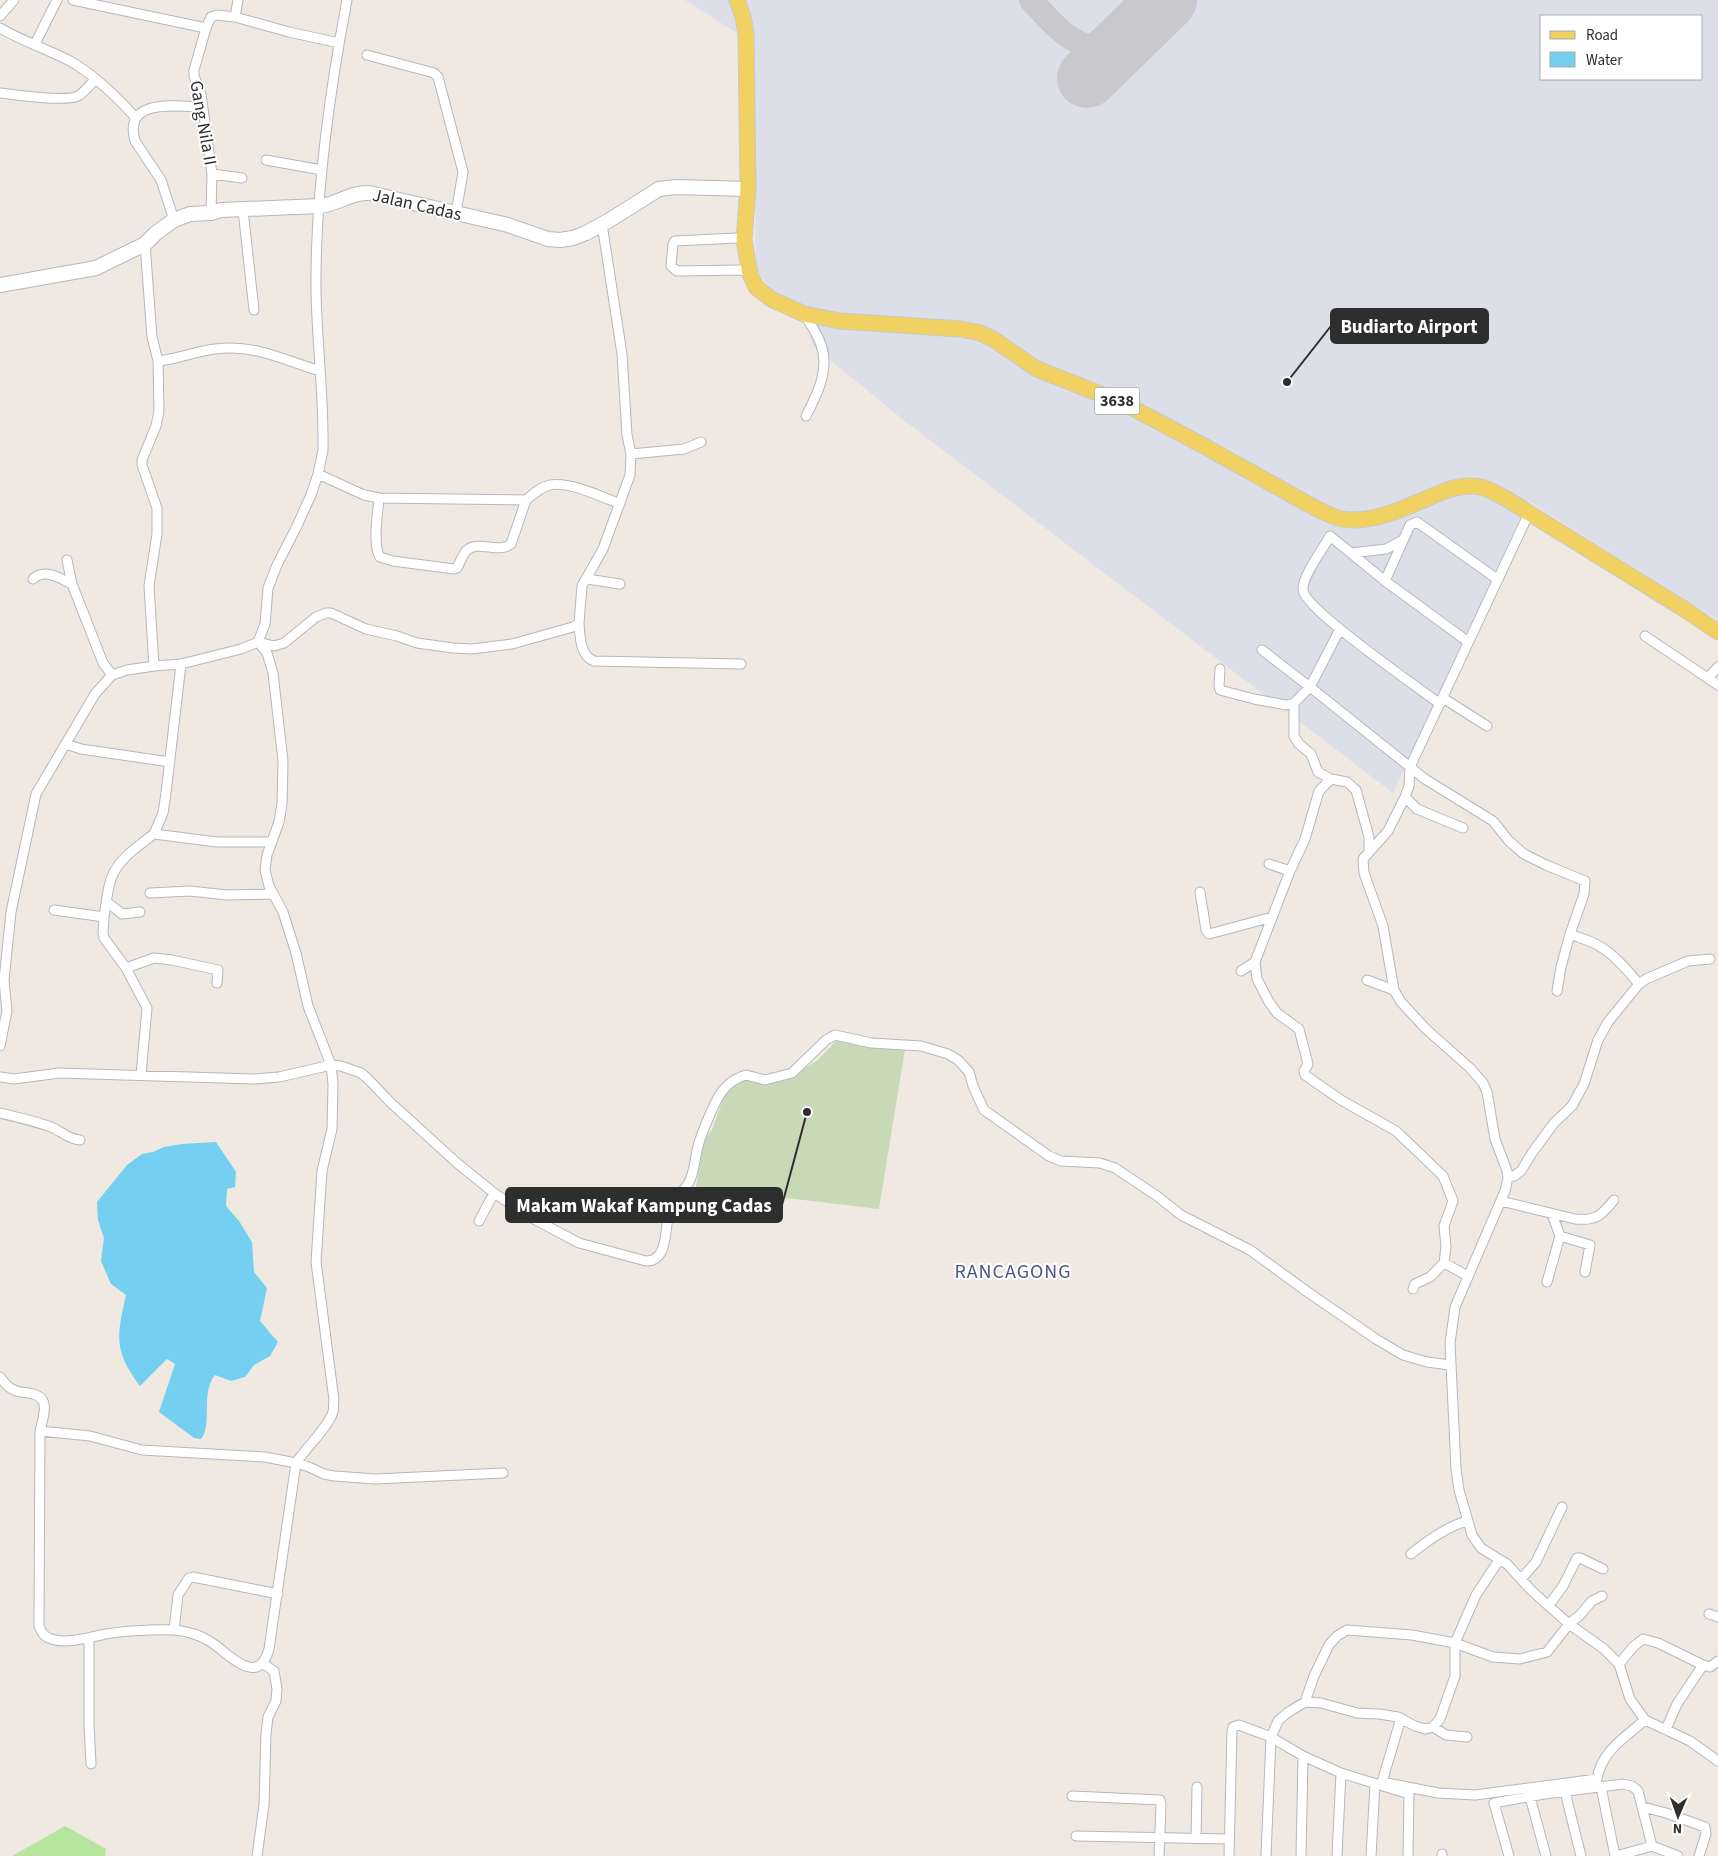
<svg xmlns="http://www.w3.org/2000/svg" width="1718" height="1856" viewBox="0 0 1718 1856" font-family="'Source Sans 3',sans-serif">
	<rect width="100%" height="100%" fill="#efe9e1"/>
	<path fill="#dcdee8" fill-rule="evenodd" d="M685,0H1718V620L1528,501L1393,793L901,418L813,346L799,303L775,294L756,270L754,44ZM1542,16H1702V79H1542Z"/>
	<path fill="#b6e59e" d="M65,1826L106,1849L105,1856H12Z"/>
	<path fill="#c8d9b8" d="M841,1036L905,1049L879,1209L696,1187L704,1140L712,1130L725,1094L734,1082L747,1079L771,1082L785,1080L818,1060Z"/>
	<path fill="#75cff0" d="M216,1142L236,1172L235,1187L227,1189L226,1206L239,1221L252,1242L254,1272L267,1288L260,1321L278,1342L270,1356L254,1365L245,1377L231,1381L215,1375C200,1393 213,1424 201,1439L194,1438L159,1412L175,1364L167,1359L140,1386C113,1350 117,1336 126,1295L111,1284L101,1261L104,1238L98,1220L97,1202L127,1165L142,1154L153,1152L164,1147L182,1144Z"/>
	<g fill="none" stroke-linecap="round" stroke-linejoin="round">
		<path stroke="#c9c8cc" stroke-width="24" d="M1031,0C1051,21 1074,53 1108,46C1114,45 1120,42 1126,40"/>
		<path stroke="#c9c8cc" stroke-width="60" d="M1087,78L1167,0"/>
		<g stroke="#b4b7c1" stroke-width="11">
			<path id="street" d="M73,0L206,28
				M0,16L14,0
				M235,17L289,32L339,43
				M0,28C22,41 47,49 70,61C95,75 116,96 135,117
				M35,44L57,0
				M367,55L434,73L438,77L463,172L456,213
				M0,93C14,95 68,102 78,96C85,92 90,85 95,79
				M266,160L322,170
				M212,174L242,178
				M243,210L254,310
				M211,213L212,174L201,94L194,76V70L206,28L211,17L217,15L235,17L238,0
				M174,220L161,180L135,141C123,98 175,106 202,107
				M744,240L737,238L675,241L673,244L671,266L677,271L741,270L750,274
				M145,244L152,337L158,361L159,411L156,426L142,460V465L157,508V534L149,586L154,666
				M804,314C810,324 818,334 821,345C830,369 817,395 806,416
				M158,361C178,359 196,351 215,349C256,344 283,360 320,371
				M631,454L684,449L701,442
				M318,474L364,495L379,498L526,500C533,494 541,487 550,485C569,481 602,497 620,504
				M379,498C378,512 372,546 380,557L393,561L454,569L457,568C460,563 462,555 467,550C479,540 498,554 511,544L526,500
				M1529,513L1410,767L1409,786L1405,797L1388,831L1363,859L1364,873L1383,926L1394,990L1401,1002L1426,1029L1470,1068L1483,1083L1487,1092L1495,1139L1507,1171L1508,1178L1505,1191L1455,1307L1450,1343L1456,1469L1459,1490L1472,1535L1481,1548L1507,1564L1532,1591L1569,1624L1604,1649L1619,1664L1630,1699L1645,1720L1690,1741L1718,1761
				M1351,553L1386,549L1403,540
				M67,560L72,584L103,663L112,675
				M33,579C45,568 59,578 72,584
				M587,579L620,584
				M1385,581L1410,525L1417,522L1497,579
				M579,623C580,636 580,656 594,661L741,664
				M1645,636L1718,685
				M1262,650L1310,687L1425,779L1493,821L1509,841L1524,854L1546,865L1585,881L1584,894L1570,934C1579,938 1590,940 1599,946C1615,955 1627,970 1639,984
				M1220,669L1219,686L1220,690L1254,699L1286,705L1294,703L1310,687L1340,629
				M1708,678L1718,667
				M1443,698L1487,726
				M1294,703V736L1299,744L1311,754L1318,772L1331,779L1347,782L1356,790L1369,837V851
				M1440,704C1419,688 1304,609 1303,590C1302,576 1323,549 1330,536L1385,581L1467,641
				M66,744L81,749L170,762
				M1405,797L1417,809L1463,828
				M154,834L163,813L166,793L181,664
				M1269,864L1290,871L1305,839L1319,791L1331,779
				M1200,892L1206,930L1209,934L1272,917
				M150,893L190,891L227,895L273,894
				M107,902L122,914L140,912
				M54,910L104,917C106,905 107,891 111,879C118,859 138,846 154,834L217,842H271
				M104,917L103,932L104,938L126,968L147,1008L141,1075
				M1255,962L1257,979L1269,1002L1277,1013L1299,1029L1308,1064L1304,1071L1305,1075L1341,1100L1396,1131L1443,1176L1453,1201L1444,1226L1446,1247L1444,1263
				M126,968L154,958L172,960L218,970L217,983
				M1241,971L1255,962L1290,871
				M1367,980L1394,990
				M1557,991L1561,967L1570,934
				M0,1046L7,1011L4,980L11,912L36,794L95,694L112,675L127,670L154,666L181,664L241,649L258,642L274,646L284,643L316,617L326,613H331L366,629L397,636L417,643L453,648L472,649L512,644L573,627L579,623L582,586L603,549L630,475L631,454L627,435L622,354L602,224
				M0,1077L14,1079L59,1073L254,1079L279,1077L331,1065L341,1066L361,1073L368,1079L390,1102L457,1163L494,1193L530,1217L579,1243L646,1261C670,1261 664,1225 670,1208C674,1197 686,1191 690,1180C695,1169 695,1157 698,1146C702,1132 715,1100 723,1090C729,1083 738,1077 746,1075L765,1080L792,1073L826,1040L835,1035L871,1043L921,1046L948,1054L958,1060L969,1072L973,1086L984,1110L1049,1156L1061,1161L1100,1163L1115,1168L1157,1196L1181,1215L1250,1250L1309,1293L1376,1339L1403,1355L1427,1362L1450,1365
				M0,1113C17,1117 34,1121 51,1127C61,1131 68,1139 80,1140
				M1508,1178L1514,1176L1521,1171L1532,1153L1554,1123L1572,1106L1584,1084L1598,1040L1608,1022L1639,984L1646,979L1688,961L1710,959
				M1501,1201L1575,1219C1596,1221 1601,1216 1614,1200
				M479,1221L494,1193
				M1560,1236L1590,1245L1585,1272
				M1547,1282L1560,1236L1552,1214
				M1413,1289L1415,1284L1430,1277L1444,1263L1468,1276
				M0,1377C4,1382 8,1388 14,1390C20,1393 27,1392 33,1394C51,1398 43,1418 40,1431L39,1626C41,1632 44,1637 51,1639C66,1644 86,1638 101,1635C119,1631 156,1629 174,1630C186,1631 200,1635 211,1642C228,1653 258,1689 269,1649L296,1463C305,1449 329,1426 333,1412C334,1408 333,1404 334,1400L316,1262L322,1171L332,1129L333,1084L331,1065L308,1006L296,953L283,912L269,886L265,870L267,855L279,822L282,804L283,761L273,673L267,653L258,642L265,624L268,588L277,565L296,528L311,495L318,474L323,450C324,397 317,344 316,291C315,194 329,95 347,0
				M40,1431L90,1436L142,1450L265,1457L296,1463L309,1467L324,1474L334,1476L375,1479L503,1473
				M1411,1554C1428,1540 1446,1527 1467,1521
				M1521,1579L1536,1562L1562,1507
				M1549,1605L1563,1586L1577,1558H1580L1603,1569
				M1709,1614L1718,1617
				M174,1630L178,1595L189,1578L193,1577L278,1594
				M89,1638V1725L91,1764
				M1619,1664L1634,1646L1643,1639L1658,1643L1703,1665L1710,1667L1718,1661
				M1305,1702L1314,1676L1329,1645L1337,1636L1347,1630L1412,1635L1455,1643L1493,1657L1520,1659L1547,1652L1569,1624L1580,1615L1592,1601L1602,1596
				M1401,1718L1382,1782L1438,1793L1475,1795L1597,1779C1601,1752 1625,1737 1645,1720
				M1433,1727L1446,1735L1467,1737
				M1666,1729L1677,1704L1703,1665
				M1601,1787L1615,1856
				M1565,1792L1581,1856
				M1072,1796L1160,1800L1161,1805L1159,1856
				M1530,1797L1546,1856
				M1643,1807L1666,1813L1705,1827L1706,1834L1699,1856
				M1076,1836L1229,1839
				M1196,1838L1197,1787
				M1442,1854V1856
				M257,1856L264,1805L266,1734L268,1717L276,1701L277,1689L274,1671L262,1663
				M1229,1856L1232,1731L1233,1727L1239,1725L1271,1737L1278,1721L1287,1713L1305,1702L1321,1703L1357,1713L1379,1714L1398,1717L1415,1726L1425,1729L1433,1727L1440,1719L1455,1676V1643L1476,1595L1499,1560
				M1266,1856L1271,1737L1303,1756
				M1301,1856L1303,1756L1341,1773
				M1337,1856L1341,1773L1409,1794L1408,1856
				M1371,1856L1375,1784
				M1509,1856L1494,1803L1544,1794L1623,1784L1632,1786L1638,1791L1652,1846
				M1616,1856L1652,1846L1678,1856"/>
		</g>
		<g stroke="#b4b7c1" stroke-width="16">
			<path id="secondary" d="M0,285L96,268L145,244L156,233L174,220L190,214L211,213L221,210L320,206C338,204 351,192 369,193L508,225L548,239L560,240L573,238L586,233L608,221L659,189L676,187L748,189"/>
		</g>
		<g stroke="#c9c9c9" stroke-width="17">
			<path id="primary" d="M737,0L743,17L746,33L748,189L744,240L750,274L756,287L771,299L804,314L840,321L961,329L980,333L993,339L1037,369L1123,403L1204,446L1317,509C1325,513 1333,517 1342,519C1370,524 1403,509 1428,498C1442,492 1457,485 1472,486C1484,486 1494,492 1505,498L1684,609L1718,632"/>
		</g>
		<use href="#street" stroke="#fff" stroke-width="9"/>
		<use href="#secondary" stroke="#fff" stroke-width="14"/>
		<use href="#primary" stroke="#f2d163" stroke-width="15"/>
	</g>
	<g text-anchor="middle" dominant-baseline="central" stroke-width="4" stroke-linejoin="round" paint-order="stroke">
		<rect fill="#fff" stroke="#6d6d6d" stroke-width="1" x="1094.5" y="387.5" width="45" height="27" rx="4"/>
		<g font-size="16" font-weight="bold" fill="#2e2e2e">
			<text x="1117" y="401">3638</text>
		</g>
		<g font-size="18" fill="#2e2e2e" stroke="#fff">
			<text transform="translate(203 123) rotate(80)">Gang Nila II</text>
			<text transform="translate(417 205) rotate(13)">Jalan Cadas</text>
		</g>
		<g font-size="20" letter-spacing="1" fill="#4d5680" stroke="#fff">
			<text x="1013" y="1272">RANCAGONG</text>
		</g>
	</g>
	<path fill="none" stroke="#2e2e2e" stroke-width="2" d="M1287 382L1331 326M807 1112L782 1205"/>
	<g fill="#2e2e2e" stroke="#fff" stroke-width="2">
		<circle cx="1287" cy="382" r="5"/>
		<circle cx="807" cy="1112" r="5"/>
	</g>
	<g fill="#2e2e2e" stroke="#2e2e2e" stroke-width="2">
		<rect x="1331" y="309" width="157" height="34" rx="5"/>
		<rect x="506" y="1188" width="276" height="34" rx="5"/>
	</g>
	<g font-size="19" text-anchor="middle" font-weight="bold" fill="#fff">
		<text x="1409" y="333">Budiarto Airport</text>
		<text x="644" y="1212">Makam Wakaf Kampung Cadas</text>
	</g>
	<rect x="1540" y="15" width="162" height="65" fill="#ffffff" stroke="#ababab"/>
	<rect x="1550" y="31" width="25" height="8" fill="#f2d163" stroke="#ababab"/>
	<text x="1586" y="40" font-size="15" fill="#2e2e2e">Road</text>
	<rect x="1550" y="52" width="25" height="15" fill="#75cff0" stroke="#ababab"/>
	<text x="1586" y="65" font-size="15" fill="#2e2e2e">Water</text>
	<g transform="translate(1678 1816) rotate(182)" stroke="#ffffff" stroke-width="4" paint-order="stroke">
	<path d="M0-4L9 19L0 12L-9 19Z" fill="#2e2e2e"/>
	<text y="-8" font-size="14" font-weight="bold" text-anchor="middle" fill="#2e2e2e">N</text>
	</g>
</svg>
